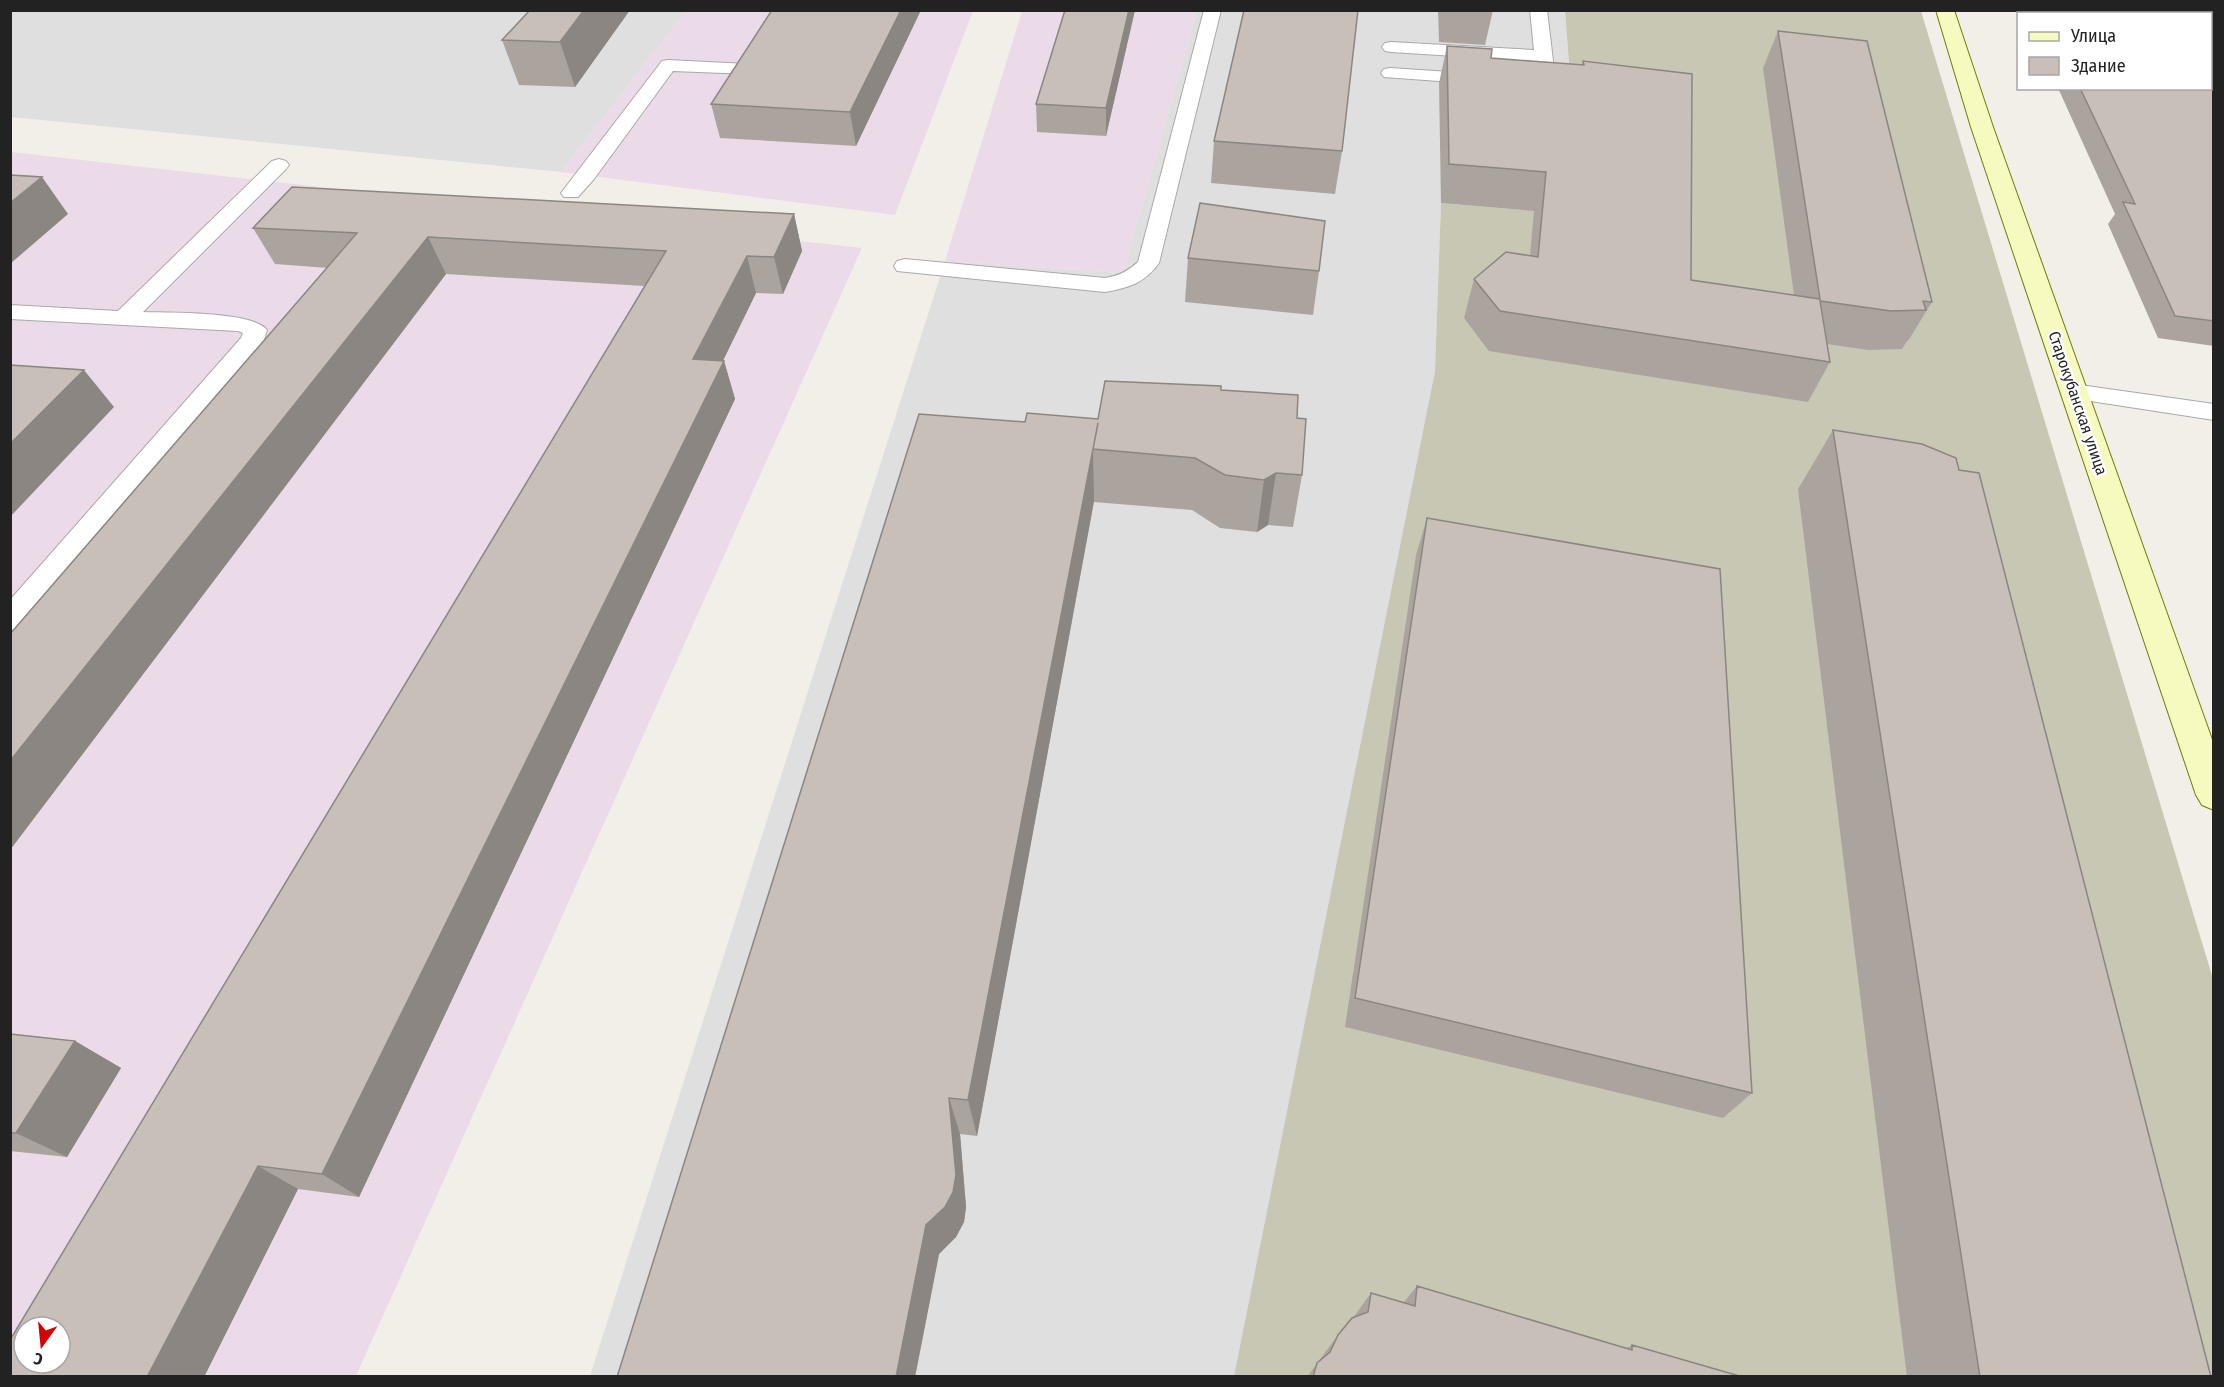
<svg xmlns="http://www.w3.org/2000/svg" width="2224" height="1387" viewBox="0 0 2224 1387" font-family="'Fira Sans Condensed',sans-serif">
	<rect width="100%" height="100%" fill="#f2efe9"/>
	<path fill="#e0dfdf" d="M10,11H686L561,172L11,117Z
		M1197,11H1565L1572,102V214L1441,203L1435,371L1234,1376H590L945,261L1123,273Z"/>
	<path fill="#ebdbe8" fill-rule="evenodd" d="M686,11H973L895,215L561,172Z
		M1022,11H1197L1123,273L945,261Z
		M11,152L862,248L356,1376H11ZM24,1327H60V1363H24Z"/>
	<path fill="#c7c7b4" d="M1565,11H1921L2213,979V1376H1234L1435,371L1441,203L1572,214V102Z"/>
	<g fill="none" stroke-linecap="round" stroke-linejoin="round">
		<g stroke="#a9a9a9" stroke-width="2">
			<path id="lane" d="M1204,10H1221L1159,263C1145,283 1128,288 1105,292L897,271L894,266L897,261L905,259L1105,278C1119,276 1128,271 1138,262Z
				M1530,10H1547L1555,78L1550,86H1519L1516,82L1519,78L1537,77L1535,61L1391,52L1385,51L1382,47L1385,43L1391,42L1534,50Z
				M668,60L748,64L754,65L757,69L754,73L748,74L673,71L594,179L578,197H564L561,193L662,61Z
				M1390,68L1480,74L1486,75L1489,79L1486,83L1480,84L1384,77L1381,73L1384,69Z
				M279,159L286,161L289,165L286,169L143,312C168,313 253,311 267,330L264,340L20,628L10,631V600L241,338L243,333L238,331L10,319V305L118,311L272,161Z
				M2073,384L2214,404V420L2064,397L2061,392L2064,387Z"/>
		</g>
		<g stroke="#707d05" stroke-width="2">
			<path id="secondary" d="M1936,10H1954L1993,127L2214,745V810L2202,805L2196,795L1971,127Z"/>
		</g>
		<use href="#lane" fill="#fff" fill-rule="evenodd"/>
		<use href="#secondary" fill="#f7fabf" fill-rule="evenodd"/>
	</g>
	<path fill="#aba49e" d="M530,10H630L575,87L519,85L502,40Z
		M921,10L856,146L720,138L711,104Z
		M1065,10H1135L1106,136L1037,132L1036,104Z
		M1438,10H1493L1485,45L1439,42Z
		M2023,10H2214V346L2158,338L2108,224L2115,214L2058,88H2211V14H2024Z
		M1778,31L1932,302L1908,341H1907L1902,349L1868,350L1827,344L1830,362L1808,402L1489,351L1464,318L1474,279L1530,256L1534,211L1441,203L1439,83L1447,46L1491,58L1582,65L1583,61L1691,280L1794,295L1763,68Z
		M1214,141L1342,151L1335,194L1211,183Z
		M794,214L802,251L783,294L756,293L723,361H724L735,399L359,1197L298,1189L204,1377H10L644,286L446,274L10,850V634L328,268L275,264L253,228Z
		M1188,258L1319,271L1313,315L1185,302Z
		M1221,390L1297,418L1302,475L1293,527L1268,525L1257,532L1220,528L1192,510L1094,502V501L977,1136L960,1134L966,1207L964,1222L956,1237L939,1254L915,1377L1025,422L1098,419Z
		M1833,430L2211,1377H1907L1798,489Z
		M1427,518L1752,1093L1723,1118L1345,1027L1416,555Z
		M10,1034L75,1041L121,1068L67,1157L10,1151Z
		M1417,1286L1627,1348L1632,1345L1743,1377H1307L1338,1335L1353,1318L1371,1293L1404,1302Z"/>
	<path fill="#8b8681" d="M584,10H630L575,87L560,42Z
		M901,10H921L856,146L850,112Z
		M1129,10H1135L1106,136V108Z
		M42,177L68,214L10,264V203Z
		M794,214L802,251L783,294L774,257Z
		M428,237L446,274L10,850V761Z
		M747,256L756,293L705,397L693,359Z
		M724,361L735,399L359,1197L322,1174Z
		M84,370L114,407L10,517V444Z
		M1093,449L1094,501L977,1136L968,1100Z
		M1276,473L1268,525L1257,532L1264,480Z
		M75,1041L121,1068L67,1157L16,1133Z
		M949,1098L960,1134L966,1207L964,1222L956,1237L939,1254L915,1377H896Z
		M258,1166L298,1189L204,1377H147Z"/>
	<path fill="#c7bfb8" stroke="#8b8681" stroke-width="1.5" fill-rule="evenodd" d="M530,10H584L560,42L502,40Z
		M772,10H901L850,112L711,104Z
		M1065,10H1129L1106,108L1036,104Z
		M1244,10H1358L1342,151L1214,141Z
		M2043,10H2214V321L2175,316L2123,202L2135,204L2080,88H2211V14H2045Z
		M1778,31L1867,41L1932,302L1923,301L1926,310L1891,311L1820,301L1830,362L1500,311L1474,279L1506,252L1538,257L1546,172L1449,164L1447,46L1492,49L1491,58L1584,65L1583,61L1692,74L1691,280L1820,299Z
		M10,175L42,177L10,203Z
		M292,187L794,214L774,257L747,256L693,359L724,361L322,1174L258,1166L147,1377H10V1340L666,251L428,237L10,761V634L357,233L253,228ZM24,1327H60V1363H24Z
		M1200,203L1325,221L1319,271L1188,258Z
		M10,365L84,370L10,444Z
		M1105,381L1221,386V390L1298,395L1297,418L1306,419L1302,475L1276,473L1264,480L1225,475L1195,458L1093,449L1098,423L968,1100L949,1098L956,1175L953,1192L945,1207L926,1225L896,1377H617L919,414L1025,422L1027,413L1098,419Z
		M1833,430L1922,444L1956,458L1959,470L1979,473L2211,1377H1980Z
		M1427,518L1720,569L1752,1093L1355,998Z
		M10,1034L75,1041L16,1133H10Z
		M1417,1286L1632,1350V1345L1743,1377H1313L1317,1363L1330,1352L1338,1335L1352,1318L1368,1312L1371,1293L1415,1306Z"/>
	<g text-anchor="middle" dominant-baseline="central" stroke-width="4.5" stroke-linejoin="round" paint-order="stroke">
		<g font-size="16" fill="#222" stroke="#fff">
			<text transform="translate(2078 403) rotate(71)">Старокубанская улица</text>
		</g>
	</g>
	<rect width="2224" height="1387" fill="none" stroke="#222222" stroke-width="24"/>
	<rect x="2017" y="12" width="195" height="78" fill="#ffffff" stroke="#a7a7a7" stroke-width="1.5"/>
	<rect x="2029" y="32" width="30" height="9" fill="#f7fabf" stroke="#a7a7a7" stroke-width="1.5"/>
	<text x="2071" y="42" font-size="18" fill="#222222">Улица</text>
	<rect x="2029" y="57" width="30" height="18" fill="#c7bfb8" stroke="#a7a7a7" stroke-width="1.5"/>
	<text x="2071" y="72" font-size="18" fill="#222222">Здание</text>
	<g transform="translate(42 1345) rotate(195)"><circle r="28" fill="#ffffff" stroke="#a7a7a7" stroke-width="1.5"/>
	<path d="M0-4.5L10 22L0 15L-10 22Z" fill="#d40000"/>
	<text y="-9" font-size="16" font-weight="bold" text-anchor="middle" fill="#222222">С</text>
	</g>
</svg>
